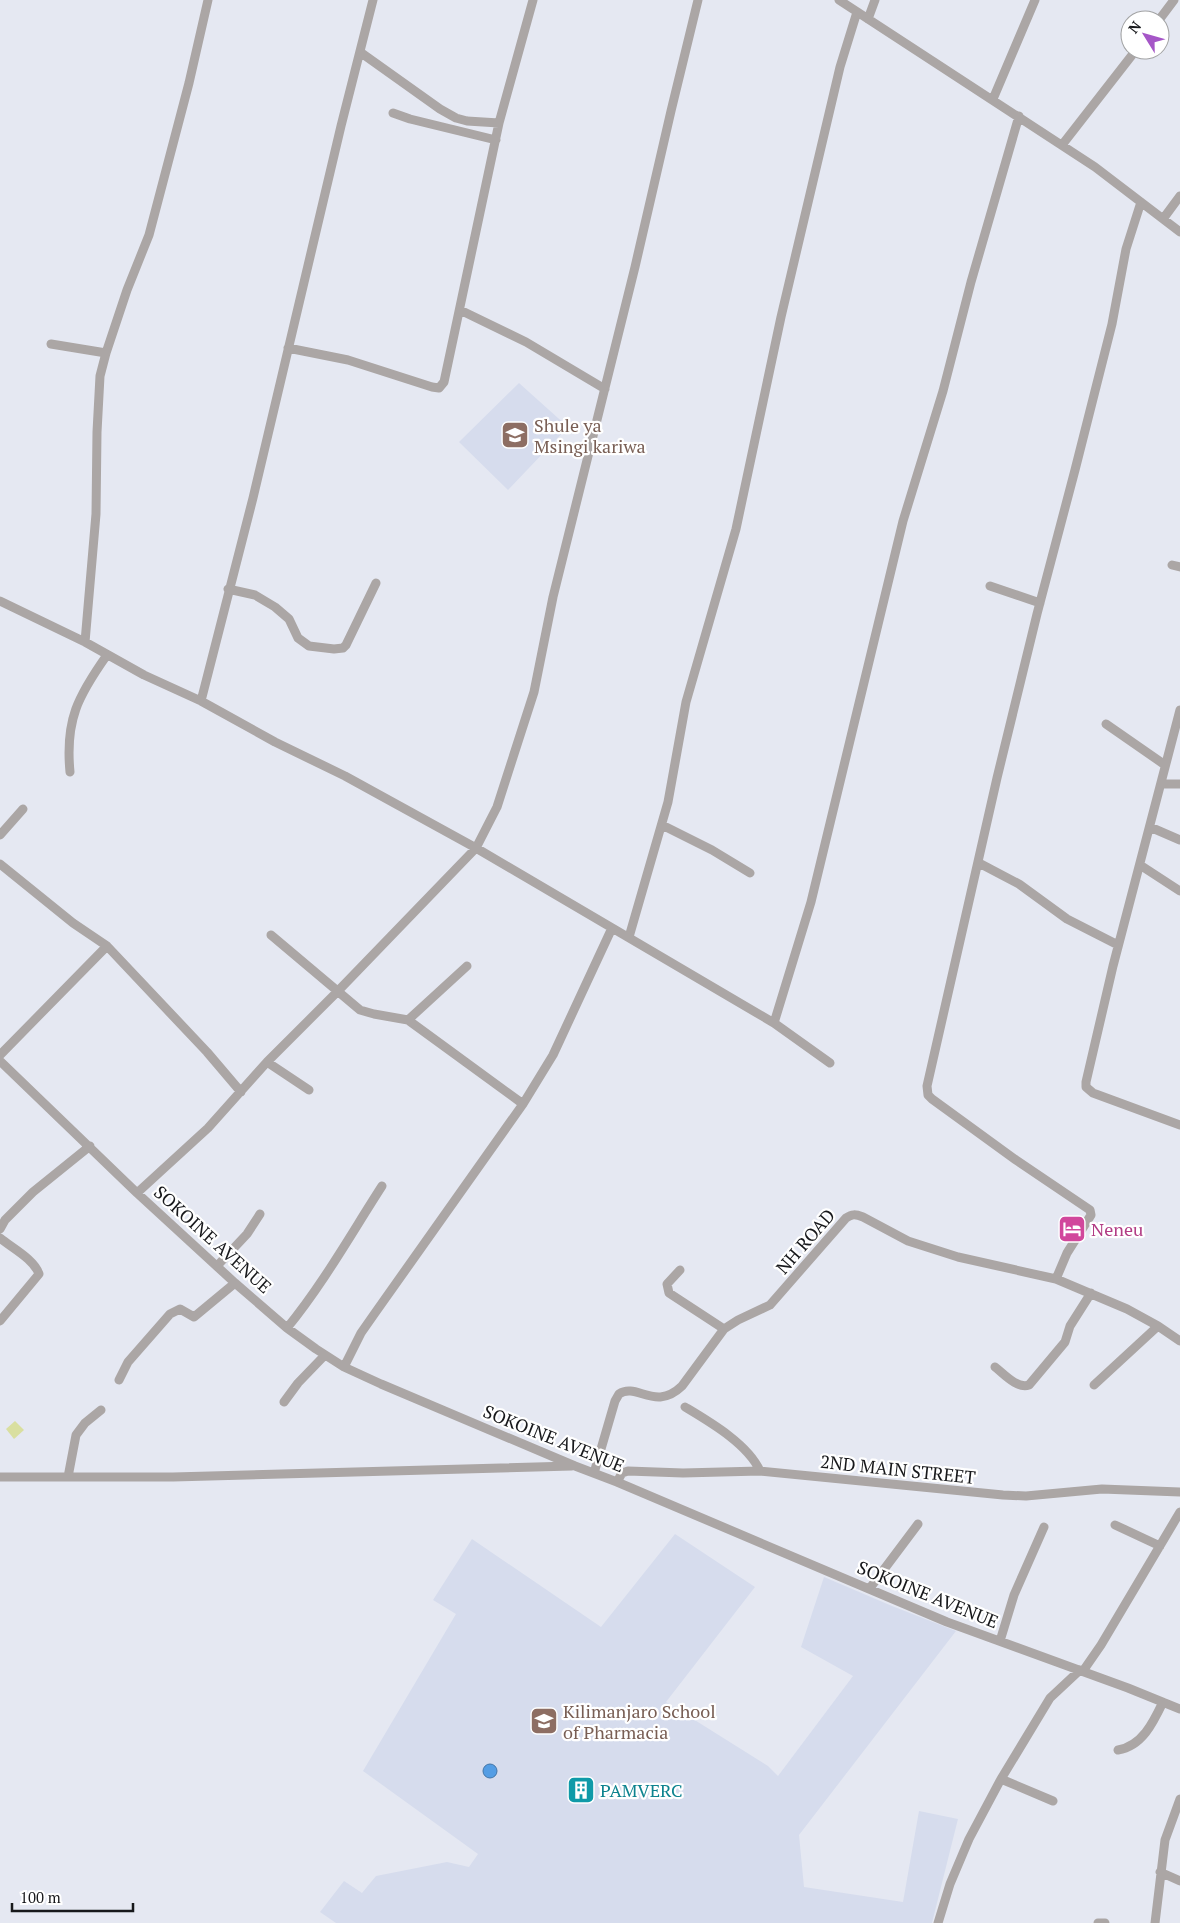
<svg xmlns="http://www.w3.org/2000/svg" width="1180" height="1923" viewBox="0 0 1180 1923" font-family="'PT Serif',serif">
	<rect width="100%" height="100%" fill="#e5e8f2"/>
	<path fill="#d6dced" d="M519,383L568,427L508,490L459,442Z
		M675,1534L755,1587L666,1702L768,1766L778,1776L853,1676L801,1647L824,1577L892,1606L956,1631L799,1835L804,1887L903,1902L919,1811L958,1819L932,1923H336L320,1912L344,1881L362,1893L376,1876L447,1862L469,1867L478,1854L363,1771L456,1614L433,1600L472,1539L601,1627Z"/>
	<path fill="#d9dfa0" d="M15,1421L24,1430L14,1439L6,1429Z"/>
	<path fill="#549de4" stroke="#4275a8" d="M483 1771a7 7 0 1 1 14 0a7 7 0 1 1-14 0Z"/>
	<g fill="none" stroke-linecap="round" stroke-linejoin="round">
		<path stroke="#aba6a5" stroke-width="9" d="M839,0L1095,167L1180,232
			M868,19L875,0
			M1159,20L1174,0
			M360,52L440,109L456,118L467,121L499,123
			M993,99L1035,0
			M393,113L410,119L496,140
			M1062,145L1136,50
			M1163,219L1180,196
			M460,310L526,342L605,389
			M51,344L106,353
			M288,348L348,360L432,387L439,388L444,382L499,123L533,0
			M1172,565L1180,567
			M990,586L1040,603
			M228,589L255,595L275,607L289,619L298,638L309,646L334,649L343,648L346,645L376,583
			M0,601L85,642L144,675L201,701L275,742L345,776L476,848L497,807L534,692L553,597L635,267L671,111L698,0
			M85,642L96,514L97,432L100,376L106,353L127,290L149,235L189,83L208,0
			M201,701L253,498L341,126L373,0
			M1180,710L1113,966L1086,1082V1087L1093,1093L1180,1125
			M1106,724L1165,765
			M70,772C65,720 78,696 107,655
			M1161,784H1180
			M662,825L712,850L750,873
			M1150,827L1180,840
			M0,835L23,809
			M979,863L1019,884L1067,919L1118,945
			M0,864L73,923L107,946L207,1052L241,1092
			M1140,865L1180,891
			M271,935L360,1010L374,1014L408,1020L523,1104
			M629,937L668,802L686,702L736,529L781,317L840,67L857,12
			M408,1020L467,966
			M774,1023L811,902L903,521L943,391L971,282L1019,116
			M0,1055L107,946
			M0,1061L137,1193L235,1283L287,1328L316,1349L344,1367L381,1384L575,1466L617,1482L947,1622L1128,1688L1180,1709
			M267,1062L309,1090
			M137,1193L208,1128L267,1062L338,991L476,848L774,1023L830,1063
			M0,1229L5,1220L33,1192L90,1146
			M0,1238C12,1248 34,1259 39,1274L0,1321
			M217,1266L247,1234L260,1214
			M680,1270L667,1284L669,1293L724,1329
			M1056,1279L1067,1253L1091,1215L1090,1210L1016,1160L932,1099L928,1095L927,1086L997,778L1037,614L1075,470L1112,324L1126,249L1141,202
			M287,1328C323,1284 351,1234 382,1186
			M344,1367L361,1333L375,1313L523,1104L553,1055L612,928
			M995,1367C1004,1374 1017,1389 1029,1385L1065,1342L1070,1326L1091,1293
			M119,1380L128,1362L170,1314L180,1309L194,1317L235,1283
			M1094,1385L1158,1326
			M284,1402L298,1383L325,1355
			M685,1407C710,1422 748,1444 760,1471
			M594,1473L615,1401L619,1394C637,1382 655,1412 682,1386L724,1329L738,1320L770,1305L846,1218C852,1214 855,1214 863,1217L908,1241L958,1257L1056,1279L1127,1309L1158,1326L1180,1341
			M0,1477H173L572,1466
			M68,1477L76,1435L85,1423L101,1410
			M617,1482L622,1473L628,1471L683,1473L760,1471L1003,1495L1026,1496L1102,1489L1180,1492
			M1115,1525L1160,1546
			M870,1588L918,1524
			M1000,1641L1014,1595L1044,1527
			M1083,1671L1101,1645L1180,1512
			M1118,1750C1142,1746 1153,1723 1163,1702
			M1001,1779L1053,1801
			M1160,1872L1180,1881
			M938,1923L950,1884L969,1839L1001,1779L1050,1698L1080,1670
			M1098,1923H1105
			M1155,1923L1165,1840L1180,1799"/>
	</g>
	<defs>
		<g id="school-square" transform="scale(1.4375)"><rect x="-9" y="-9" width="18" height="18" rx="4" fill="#8d6e63" stroke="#fff"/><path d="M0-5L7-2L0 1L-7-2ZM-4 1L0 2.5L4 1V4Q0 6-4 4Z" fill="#fff"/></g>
		<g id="hotel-square" transform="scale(1.4375)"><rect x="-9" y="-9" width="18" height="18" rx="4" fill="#d1479c" stroke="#fff"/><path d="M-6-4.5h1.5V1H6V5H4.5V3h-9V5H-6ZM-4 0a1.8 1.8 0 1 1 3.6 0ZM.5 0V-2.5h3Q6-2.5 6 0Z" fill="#fff"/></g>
		<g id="building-square" transform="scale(1.4375)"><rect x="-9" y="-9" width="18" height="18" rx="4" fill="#0f9aa8" stroke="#fff"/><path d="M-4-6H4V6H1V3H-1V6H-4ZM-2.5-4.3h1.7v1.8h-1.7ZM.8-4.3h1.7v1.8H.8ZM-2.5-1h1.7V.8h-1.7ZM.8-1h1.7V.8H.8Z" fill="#fff"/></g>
	</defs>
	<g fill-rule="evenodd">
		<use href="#school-square" x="515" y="435"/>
		<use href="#hotel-square" x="1072" y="1229"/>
		<use href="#school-square" x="544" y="1721"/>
		<use href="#building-square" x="581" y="1790"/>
	</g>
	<g text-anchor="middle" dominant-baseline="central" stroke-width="4.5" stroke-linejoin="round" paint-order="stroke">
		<g font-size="18" fill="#785e54" stroke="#fff" text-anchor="start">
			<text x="534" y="425">Shule ya<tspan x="534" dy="21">Msingi kariwa</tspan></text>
			<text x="563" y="1711">Kilimanjaro School<tspan x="563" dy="21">of Pharmacia</tspan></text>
		</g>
		<g font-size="18" fill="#b23c85" stroke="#fff" text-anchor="start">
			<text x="1091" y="1229">Neneu</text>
		</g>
		<g font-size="18" fill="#17181b" stroke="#fff">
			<text transform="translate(213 1239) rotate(42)">SOKOINE AVENUE</text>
			<text transform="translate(805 1241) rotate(-49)">NH ROAD</text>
			<text transform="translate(554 1438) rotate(22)">SOKOINE AVENUE</text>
			<text transform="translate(898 1469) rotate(6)">2ND MAIN STREET</text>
			<text transform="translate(928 1594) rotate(22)">SOKOINE AVENUE</text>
		</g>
		<g font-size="18" fill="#0d838f" stroke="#fff" text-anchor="start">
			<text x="600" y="1790">PAMVERC</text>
		</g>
	</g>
	<g transform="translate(1145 35) rotate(307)"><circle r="24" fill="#ffffff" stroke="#a2a3a4"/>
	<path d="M0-4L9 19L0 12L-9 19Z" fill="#a556c7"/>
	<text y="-8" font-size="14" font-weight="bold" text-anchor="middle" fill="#17181b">N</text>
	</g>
	<path d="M12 1903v8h121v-8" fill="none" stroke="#17181b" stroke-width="2.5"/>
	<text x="20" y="1903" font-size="15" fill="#17181b" stroke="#ffffff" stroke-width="4" paint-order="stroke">100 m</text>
</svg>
